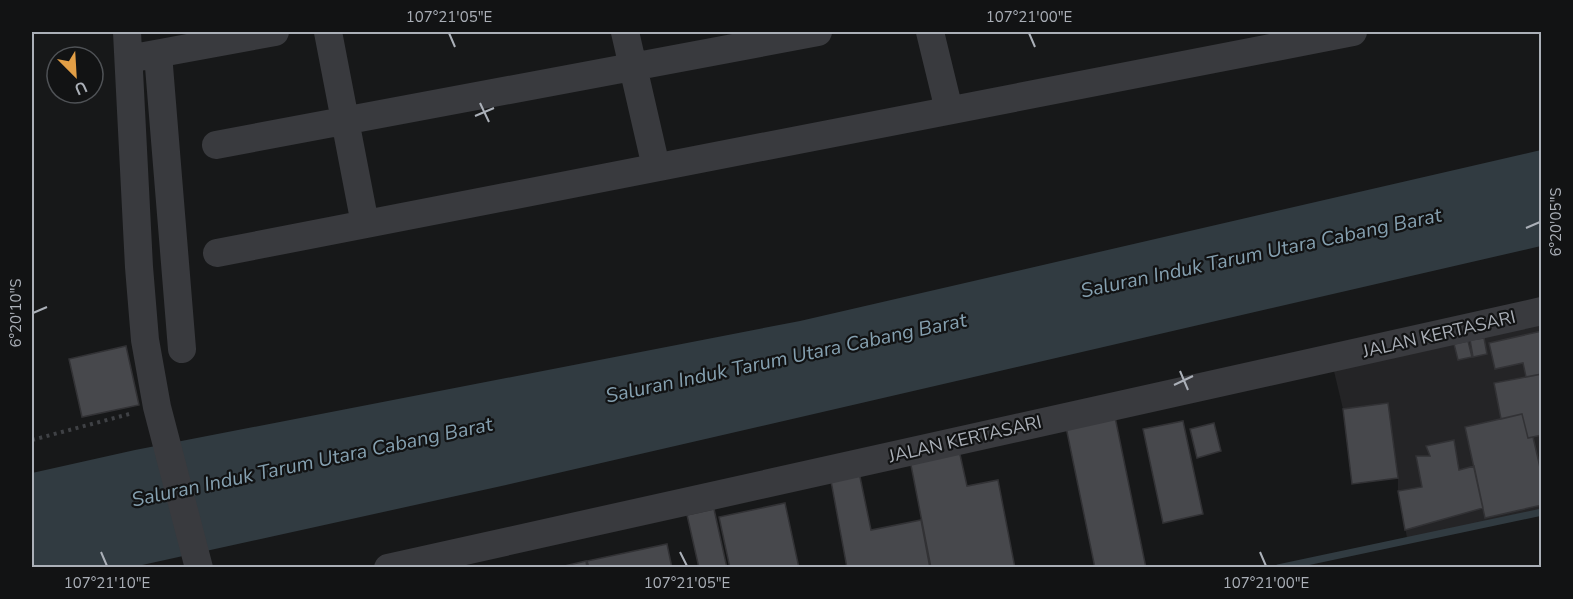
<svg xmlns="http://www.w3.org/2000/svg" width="1573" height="599" viewBox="0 0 1573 599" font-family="'Nunito Sans',sans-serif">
	<rect width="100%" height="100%" fill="#171819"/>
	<path fill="#242426" d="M1541,300V509L1408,543L1398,491V478L1352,484L1343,409L1328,346Z"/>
	<path fill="#313b41" d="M1541,150V246L506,485L133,567H32V473L135,450L800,321Z"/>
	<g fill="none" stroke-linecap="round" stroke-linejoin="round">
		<path stroke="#313b41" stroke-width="7" d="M1278,568L1542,512"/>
	</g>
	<path fill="#47484c" stroke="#323235" stroke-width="1.5" d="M1542,331V374L1526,377L1523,363L1495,369L1489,343Z
		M1484,338L1487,354L1473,357L1470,340Z
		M1468,341L1472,357L1458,360L1454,344Z
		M126,346L139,405L82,417L69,359Z
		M1542,374V435L1528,438L1522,414L1501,419L1494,383Z
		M1388,403L1398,478L1352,484L1343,409Z
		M1522,414L1528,438L1533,437L1542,476V505L1485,518L1465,427Z
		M1115,417L1146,568H1095L1066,427Z
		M1183,421L1203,514L1163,523L1143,429Z
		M1214,423L1221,451L1197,458L1190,429Z
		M1454,440L1459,470L1474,466L1483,508L1405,530L1398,491L1422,487L1416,456H1430L1426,446Z
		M959,450L967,486L998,480L1015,568H931L910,460Z
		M859,472L871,530L921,520L930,568H847L831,481Z
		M785,503L799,568H730L719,517Z
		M714,509L727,568H699L687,515Z
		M667,544L672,568H589L587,561Z
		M586,561L587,568H556Z"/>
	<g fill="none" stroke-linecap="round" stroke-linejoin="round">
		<path stroke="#3f4145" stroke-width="4" stroke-dasharray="3 4.5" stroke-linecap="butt" d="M32,440L133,413"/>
		<path stroke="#393a3e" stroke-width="28" d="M127,32L139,267L145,340L157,407L199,568
			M328,32L365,224
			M625,32L656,167
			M930,32L949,110
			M158,54L182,349
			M139,57L275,32
			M216,145L818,32
			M217,253L1353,32
			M388,568L1542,311"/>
	</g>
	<path fill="none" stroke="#abb0b8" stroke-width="2" d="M449,33L455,47M1029,33L1035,47M480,103L489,122M475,116L494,108M1526,228L1540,222M33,313L47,307M1180,371L1188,390M1174,385L1193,376M101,552L107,566M680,552L687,566M1260,552L1266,566"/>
	<g text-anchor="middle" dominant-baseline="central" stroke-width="4.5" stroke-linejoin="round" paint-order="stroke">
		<g font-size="18" fill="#abb0b8" stroke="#121314">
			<text transform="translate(1439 334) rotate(-13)">JALAN KERTASARI</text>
			<text transform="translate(965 439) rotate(-13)">JALAN KERTASARI</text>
		</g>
		<g font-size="20" font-style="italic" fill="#85a0b0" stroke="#121314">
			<text transform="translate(1261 253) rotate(-12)">Saluran Induk Tarum Utara Cabang Barat</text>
			<text transform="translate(786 358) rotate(-12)">Saluran Induk Tarum Utara Cabang Barat</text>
			<text transform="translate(312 462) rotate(-12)">Saluran Induk Tarum Utara Cabang Barat</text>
		</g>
	</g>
	<rect width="1573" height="599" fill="none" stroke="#121314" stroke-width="66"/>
	<g transform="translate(75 75) rotate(156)"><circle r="28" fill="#121314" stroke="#4f5256" stroke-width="1.5"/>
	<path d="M0-4.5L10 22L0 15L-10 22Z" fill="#e39f46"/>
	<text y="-9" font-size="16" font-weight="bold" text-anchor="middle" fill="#abb0b8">U</text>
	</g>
	<rect x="33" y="33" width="1507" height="533" fill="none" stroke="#abb0b8" stroke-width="2"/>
	<g font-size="15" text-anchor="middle" fill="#abb0b8">
		<text x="449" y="22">107°21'05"E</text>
		<text x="1029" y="22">107°21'00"E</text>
		<text transform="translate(1556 222) rotate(-90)" y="5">6°20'05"S</text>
		<text transform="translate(16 313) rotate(-90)" y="5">6°20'10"S</text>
		<text x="107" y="588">107°21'10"E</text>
		<text x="687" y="588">107°21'05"E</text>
		<text x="1266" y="588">107°21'00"E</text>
	</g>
</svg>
